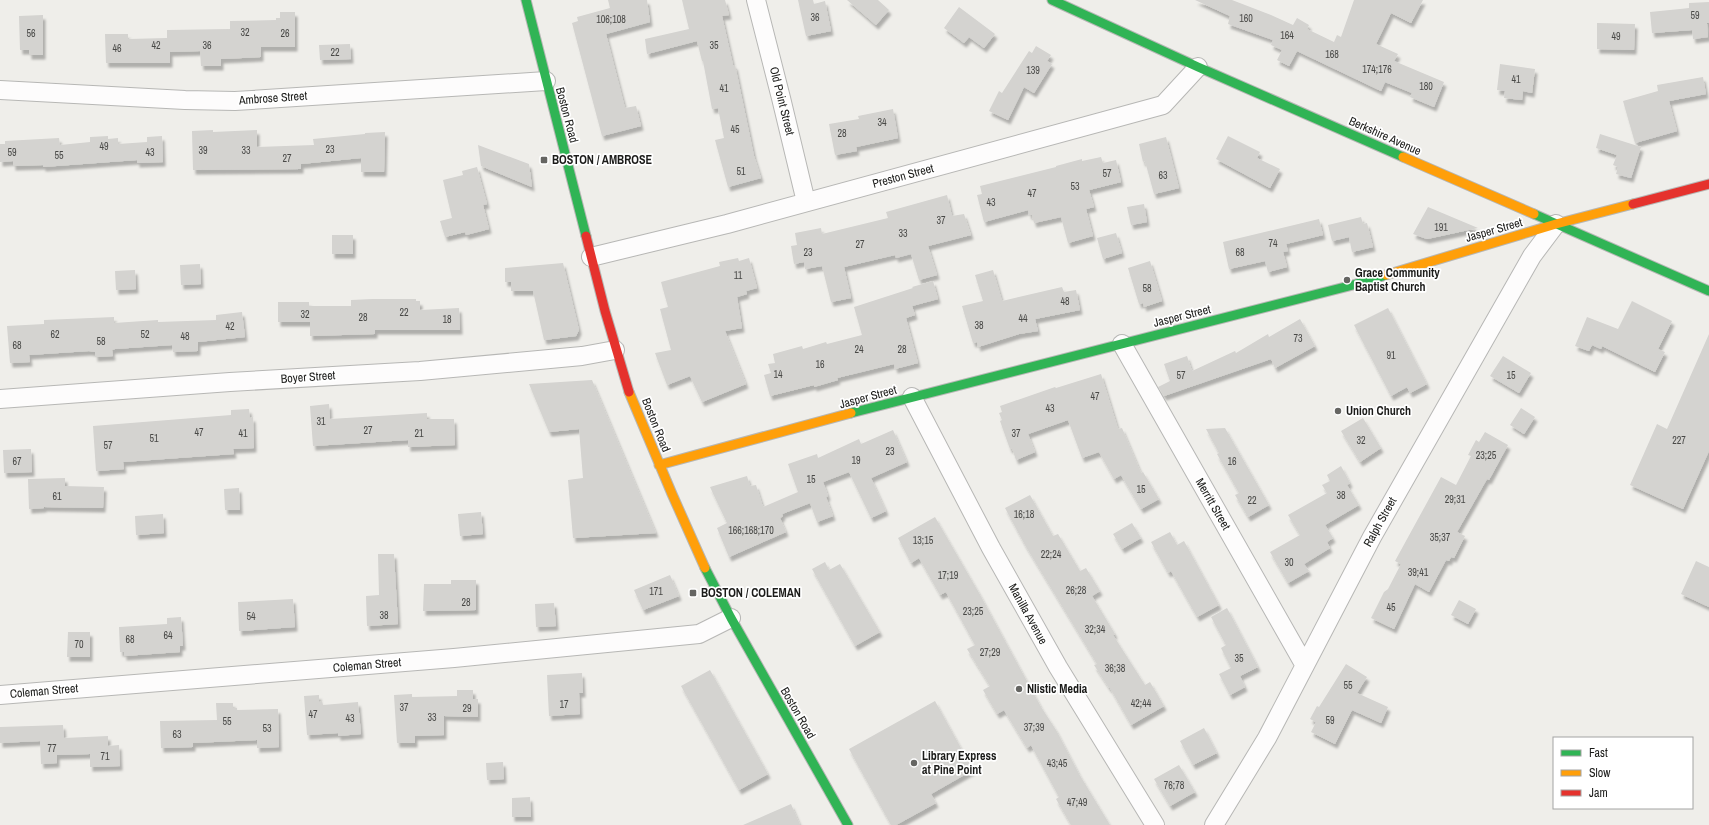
<svg xmlns="http://www.w3.org/2000/svg" width="1709" height="825" viewBox="0 0 1709 825" font-family="'Archivo Narrow',sans-serif">
	<defs>
		<filter id="shadow"><feDropShadow dx="2.5" dy="4.5" stdDeviation="1" flood-color="#0004"/></filter>
	</defs>
	<rect width="100%" height="100%" fill="#efeeea"/>
	<path fill="#d4d3d0" filter="url(#shadow)" d="M608,0H647L650,22L606,34L625,108L636,106L641,126L602,136L572,23L578,21L577,17L610,8Z
		M682,0H725L729,15L722,16L733,65H735L754,156L761,178L728,187L715,140L724,138L718,108L712,109L703,61H702L697,41L647,54L645,39L689,29Z
		M798,0H813L814,4L825,1L831,31L806,36Z
		M847,0H878L889,10L876,25Z
		M1195,0H1232L1271,15L1293,25L1297,18L1309,25L1307,29L1334,42L1337,35L1341,37L1354,0H1423L1411,23L1391,13L1376,44L1398,54L1394,61L1444,82L1434,107L1410,97L1412,93L1385,82L1381,91L1297,51L1289,66L1277,60L1282,50L1271,45L1273,40L1228,24L1230,16Z
		M1709,2V23H1707L1708,37L1693,39L1692,30L1652,33L1650,12L1680,9L1689,8V3Z
		M959,7L995,34L984,48L969,37L964,43L944,28Z
		M280,12H295V47H261V57L221,59V66H201L200,51L170,52V63H106L105,34H128V39L167,38V30L230,29V21L276,20V18H280Z
		M43,15V55H29V50H20L19,16Z
		M1597,23L1635,24L1634,50L1597,49Z
		M350,44L351,59L320,60L319,45Z
		M1036,46L1051,55L1047,61L1052,64L1034,93L1024,87L1008,120L989,111L999,91L1002,93L1029,51L1032,53Z
		M1500,64L1535,69L1532,93L1523,91L1522,100L1504,98L1505,91L1497,90Z
		M1703,77L1706,94L1669,101L1677,131L1635,143L1623,101L1658,91L1657,85Z
		M893,109L898,138L856,147L857,151L835,155L829,124L859,119L858,116Z
		M213,130V132L257,130V147L314,145L313,139L365,134V133L385,132L384,172H361V158L301,164V169L193,170L192,131Z
		M1600,134L1641,147L1631,178L1616,174L1618,167L1613,165L1617,155L1596,148Z
		M108,136V139L118,138V144L147,142V137L162,136L163,162L137,163V160L43,167V165L13,166V161L0,162V144H5V141L59,138L60,145L90,142V137Z
		M1228,136L1260,152L1257,158L1280,169L1270,188L1216,159Z
		M1166,137L1179,188L1154,194L1145,161L1143,162L1139,144Z
		M478,145L529,164L532,187L481,166Z
		M1101,157L1103,163L1116,160L1121,182L1089,190L1094,207L1086,209L1093,236L1068,243L1061,217L1034,223L1032,215H1029L1028,210L984,222L977,195L982,194L980,186L1056,167V166L1082,159V161Z
		M477,167L487,204L483,205L489,229L466,235L465,232L445,237L440,221L452,218L443,180L463,175L462,171Z
		M947,195L952,216L964,214L971,235L928,246L937,275L919,280L911,254L896,258L895,255L844,267L851,298L831,302L822,266L805,269L804,262L794,264L791,246L797,245L795,233L821,228L822,234L888,218L886,212Z
		M1144,204L1147,222L1131,225L1127,207Z
		M1428,207L1478,228L1427,239L1413,234Z
		M1361,217L1363,224L1367,223L1373,247L1352,252L1349,237L1332,241L1328,225Z
		M1319,219L1323,235L1286,244L1288,251L1283,252L1287,267L1268,272L1265,261L1229,269L1223,242Z
		M1116,233L1122,253L1103,259L1097,238Z
		M332,235H353V254H332Z
		M738,258L739,261L749,258L757,288L746,291L747,294L737,297L742,328L725,331L746,384L702,402L690,376L667,385L655,353L671,350L660,309L668,307L661,282L720,266L719,262Z
		M1150,261L1162,301L1144,307L1143,303L1139,304L1128,268Z
		M563,263L579,330L576,336L544,340L533,291H511V282H505V268Z
		M200,264L201,284L181,285L180,265Z
		M135,270L136,289L116,290L115,271Z
		M993,270L1002,301L1062,287L1064,292L1076,290L1080,310L1035,319L1038,331L1019,334L978,347L977,342L973,343L962,306L983,301L975,275Z
		M933,281L938,299L912,306L915,315L906,318L918,363L895,369L894,364L837,378L838,380L814,387V385L770,396L764,375L771,373L768,364L775,363L773,354L802,346L803,349L826,342L827,344L862,335L854,307L913,288L912,287Z
		M372,299H416V301H420V310L459,308L460,330H375V334L310,336V322H278V302H309V306H351V300Z
		M1632,301L1672,321L1658,349L1665,352L1655,372L1602,346L1601,349L1592,345L1589,351L1575,346L1587,317L1618,329Z
		M1388,308L1427,384L1410,393L1407,387L1391,396L1354,325Z
		M242,312L245,337L198,342V351L173,352L172,345L115,349L112,350L113,356L95,357V352L89,351L29,355L30,362L10,363L7,326L44,324V320L114,317V323L158,320V322L216,320V315Z
		M1300,319L1315,346L1275,368L1271,359L1164,396L1158,387L1170,381L1164,364L1187,356L1192,371L1235,351L1236,353L1268,334L1269,337Z
		M1709,334V451L1683,509L1630,485L1657,424L1667,429Z
		M1503,356L1531,373L1519,393L1490,376Z
		M1101,374L1118,429L1122,428L1141,473L1143,472L1159,499L1141,509L1121,475L1114,479L1099,452L1082,458L1068,420L1028,434L1035,452L1016,460L1012,448L1010,449L1000,421L1002,420L999,413L1002,412L1000,406L1055,387L1056,388Z
		M592,380L656,533L573,538L568,480L583,478L579,429L549,432L529,384Z
		M329,404L330,419L427,413V419H454L455,445L408,447V440L313,446L310,406Z
		M1521,408L1535,417L1524,434L1510,425Z
		M249,409L250,418L253,417L254,448L233,449L234,454L123,462L124,469L96,471L93,426L231,415V410Z
		M1363,418L1381,448L1360,462L1341,431Z
		M1225,428L1269,505L1248,517L1235,495L1239,493L1217,454L1219,453L1206,429Z
		M893,430L907,462L871,478L886,511L871,518L849,472L823,482L828,496L826,497L833,516L817,522L810,503L782,514L783,516L780,518L786,532L729,557L717,528L727,523L710,487L747,476L750,486L756,485L763,507L798,492L788,464L817,454L818,458L859,439L861,444Z
		M1485,432L1508,445L1489,480L1487,479L1457,532L1465,536L1454,558L1451,557L1449,561L1446,560L1429,592L1415,584L1394,629L1371,618L1384,592L1388,589L1401,564L1395,561L1441,477L1456,485L1471,456L1468,455L1476,440L1479,442Z
		M31,449L32,472L4,473L3,450Z
		M1341,466L1350,483L1347,485L1359,505L1325,525L1333,538L1327,542L1330,548L1304,564L1309,571L1288,583L1270,552L1300,535L1288,515L1327,493L1322,485L1330,481L1327,475Z
		M65,478V486L104,487L103,508L44,507V508L29,509L28,479Z
		M239,488L240,510H225L224,489Z
		M1030,495L1053,536L1058,534L1080,571L1086,568L1100,591L1092,596L1115,634L1113,635L1145,685L1150,682L1164,706L1131,725L1110,688H1109L1094,665L1097,664L1025,545L1005,508Z
		M481,512L483,534L460,536L458,514Z
		M163,514L164,533L136,535L135,516Z
		M935,517L979,593L1041,707L1056,730L1079,774L1110,825H1071L1056,799L1059,797L1031,745L1027,748L1004,710L997,714L983,690L990,686L967,649L975,645L946,592L940,595L919,558L911,563L898,538Z
		M1132,523L1141,538L1122,549L1113,534Z
		M1170,532L1177,545L1184,541L1219,605L1197,617L1171,571L1168,573L1151,542Z
		M378,554H394L398,624L367,626L366,596L379,595Z
		M1696,561L1709,567V607L1681,594Z
		M825,562L829,570L840,564L880,632L855,646L812,569Z
		M670,575L679,596L643,610L634,590Z
		M451,580H476V610L423,611L424,584H451Z
		M293,599L295,627L239,631L238,602Z
		M1459,600L1476,609L1468,624L1451,615Z
		M554,603L556,626L536,627L535,604Z
		M1227,608L1258,667L1240,676L1245,687L1230,695L1219,674L1231,668L1221,648L1226,645L1211,617Z
		M181,617L183,646H180V652L124,656V652H120L119,627L167,624V618Z
		M68,632H90V657H67Z
		M1346,664L1367,677L1357,693L1388,707L1381,723L1352,710L1335,744L1311,732L1316,722L1310,719L1317,706L1319,707Z
		M710,670L768,774L739,790L681,686Z
		M582,673L583,693H579L580,714L549,716L547,675Z
		M457,690H473V699H478V717L444,716V735L415,736V743H397L394,695L412,694V697L457,696Z
		M319,695V702L322,701L323,705L358,702L361,734L338,736V733L307,735L304,696Z
		M935,701L973,770L931,794L936,803L896,825H891L849,749Z
		M216,703H233V708H237V710L278,709L279,747L257,748V740L193,743V747L161,748L160,721L217,720Z
		M63,725L64,738L108,736V746L119,745L120,766L90,767V754L57,755V763L41,764L40,741L0,743V727Z
		M1204,728L1217,753L1193,765L1180,741Z
		M503,762L504,779L487,780L486,763Z
		M1179,765L1195,792L1170,806L1154,779Z
		M530,797L531,817H512V798Z
		M791,804L800,825H743Z"/>
	<g fill="none" stroke-linecap="round" stroke-linejoin="round">
		<g stroke="#b7b7b5" stroke-width="20">
			<path id="street" d="M756,0L781,98L806,202
				M0,90L185,100L235,101L546,81
				M591,257L727,224L1163,105L1198,67
				M1122,344L1304,664
				M912,397L991,548L1058,667L1155,825
				M0,399L230,382L420,371L582,356L615,350
				M0,695L454,658L699,634L731,618
				M1214,825L1267,738L1372,537L1532,256L1556,224"/>
		</g>
		<g stroke="#b7b7b5" stroke-width="11">
			<path id="fast" d="M526,0L586,236
				M1052,0L1198,67L1403,157
				M1534,214L1709,291
				M851,413L1353,285L1386,275
				M705,568L731,618L848,825"/>
		</g>
		<g stroke="#b7b7b5" stroke-width="11">
			<path id="slow" d="M1403,157L1534,214
				M1386,275L1556,224L1633,204
				M629,392L672,494L705,568
				M659,465L851,413"/>
		</g>
		<g stroke="#b7b7b5" stroke-width="11">
			<path id="jam" d="M1633,204L1709,184
				M586,236L605,311L629,392"/>
		</g>
		<use href="#street" stroke="#fdfcfc" stroke-width="18"/>
		<use href="#fast" stroke="#30b455" stroke-width="9"/>
		<use href="#slow" stroke="#ff9f0a" stroke-width="9"/>
		<use href="#jam" stroke="#e5322d" stroke-width="9"/>
	</g>
	<g fill="#656562" stroke="#fff" stroke-width="1.5">
		<rect x="540" y="156" width="8" height="8" rx="2"/>
		<circle cx="1347" cy="280" r="4"/>
		<circle cx="1338" cy="411" r="4"/>
		<rect x="689" y="589" width="8" height="8" rx="2"/>
		<circle cx="1019" cy="689" r="4"/>
		<circle cx="914" cy="763" r="4"/>
	</g>
	<g text-anchor="middle" dominant-baseline="central" stroke-width="3.5" stroke-linejoin="round" paint-order="stroke">
		<g font-size="10" fill="#494947">
			<text x="1695" y="15">59</text>
			<text x="815" y="17">36</text>
			<text x="1246" y="18">160</text>
			<text x="611" y="19">106;108</text>
			<text x="245" y="32">32</text>
			<text x="31" y="33">56</text>
			<text x="285" y="33">26</text>
			<text x="1287" y="35">164</text>
			<text x="1616" y="36">49</text>
			<text x="156" y="45">42</text>
			<text x="207" y="45">36</text>
			<text x="714" y="45">35</text>
			<text x="117" y="48">46</text>
			<text x="335" y="52">22</text>
			<text x="1332" y="54">168</text>
			<text x="1377" y="69">174;176</text>
			<text x="1033" y="70">139</text>
			<text x="1516" y="79">41</text>
			<text x="1426" y="86">180</text>
			<text x="724" y="88">41</text>
			<text x="882" y="122">34</text>
			<text x="735" y="129">45</text>
			<text x="842" y="133">28</text>
			<text x="104" y="146">49</text>
			<text x="330" y="149">23</text>
			<text x="203" y="150">39</text>
			<text x="246" y="150">33</text>
			<text x="12" y="152">59</text>
			<text x="150" y="152">43</text>
			<text x="59" y="155">55</text>
			<text x="287" y="158">27</text>
			<text x="741" y="171">51</text>
			<text x="1107" y="173">57</text>
			<text x="1163" y="175">63</text>
			<text x="1075" y="186">53</text>
			<text x="1032" y="193">47</text>
			<text x="991" y="202">43</text>
			<text x="941" y="220">37</text>
			<text x="1441" y="227">191</text>
			<text x="903" y="233">33</text>
			<text x="1273" y="243">74</text>
			<text x="860" y="244">27</text>
			<text x="808" y="252">23</text>
			<text x="1240" y="252">68</text>
			<text x="738" y="275">11</text>
			<text x="1147" y="288">58</text>
			<text x="1065" y="301">48</text>
			<text x="404" y="312">22</text>
			<text x="305" y="314">32</text>
			<text x="363" y="317">28</text>
			<text x="1023" y="318">44</text>
			<text x="447" y="319">18</text>
			<text x="979" y="325">38</text>
			<text x="230" y="326">42</text>
			<text x="55" y="334">62</text>
			<text x="145" y="334">52</text>
			<text x="185" y="336">48</text>
			<text x="1298" y="338">73</text>
			<text x="101" y="341">58</text>
			<text x="17" y="345">68</text>
			<text x="859" y="349">24</text>
			<text x="902" y="349">28</text>
			<text x="1391" y="355">91</text>
			<text x="820" y="364">16</text>
			<text x="778" y="374">14</text>
			<text x="1181" y="375">57</text>
			<text x="1511" y="375">15</text>
			<text x="1095" y="396">47</text>
			<text x="1050" y="408">43</text>
			<text x="321" y="421">31</text>
			<text x="368" y="430">27</text>
			<text x="199" y="432">47</text>
			<text x="243" y="433">41</text>
			<text x="419" y="433">21</text>
			<text x="1016" y="433">37</text>
			<text x="154" y="438">51</text>
			<text x="1361" y="440">32</text>
			<text x="1679" y="440">227</text>
			<text x="108" y="445">57</text>
			<text x="890" y="451">23</text>
			<text x="1486" y="455">23;25</text>
			<text x="856" y="460">19</text>
			<text x="17" y="461">67</text>
			<text x="1232" y="461">16</text>
			<text x="811" y="479">15</text>
			<text x="1141" y="489">15</text>
			<text x="1341" y="495">38</text>
			<text x="57" y="496">61</text>
			<text x="1455" y="499">29;31</text>
			<text x="1252" y="500">22</text>
			<text x="1024" y="514">16;18</text>
			<text x="751" y="530">166;168;170</text>
			<text x="1440" y="537">35;37</text>
			<text x="923" y="540">13;15</text>
			<text x="1051" y="554">22;24</text>
			<text x="1289" y="562">30</text>
			<text x="1418" y="572">39;41</text>
			<text x="948" y="575">17;19</text>
			<text x="1076" y="590">26;28</text>
			<text x="656" y="591">171</text>
			<text x="466" y="602">28</text>
			<text x="1391" y="607">45</text>
			<text x="973" y="611">23;25</text>
			<text x="384" y="615">38</text>
			<text x="251" y="616">54</text>
			<text x="1095" y="629">32;34</text>
			<text x="168" y="635">64</text>
			<text x="130" y="639">68</text>
			<text x="79" y="644">70</text>
			<text x="990" y="652">27;29</text>
			<text x="1239" y="658">35</text>
			<text x="1115" y="668">36;38</text>
			<text x="1348" y="685">55</text>
			<text x="1141" y="703">42;44</text>
			<text x="564" y="704">17</text>
			<text x="404" y="707">37</text>
			<text x="467" y="708">29</text>
			<text x="313" y="714">47</text>
			<text x="432" y="717">33</text>
			<text x="350" y="718">43</text>
			<text x="1330" y="720">59</text>
			<text x="227" y="721">55</text>
			<text x="1034" y="727">37;39</text>
			<text x="267" y="728">53</text>
			<text x="177" y="734">63</text>
			<text x="52" y="748">77</text>
			<text x="105" y="756">71</text>
			<text x="1057" y="763">43;45</text>
			<text x="1174" y="785">76;78</text>
			<text x="1077" y="802">47;49</text>
		</g>
		<g font-size="12" fill="#1b1b19" stroke="#fff">
			<text transform="translate(273 98) rotate(-4)">Ambrose Street</text>
			<text transform="translate(782 101) rotate(76)">Old Point Street</text>
			<text transform="translate(567 115) rotate(75)">Boston Road</text>
			<text transform="translate(1385 136) rotate(24)">Berkshire Avenue</text>
			<text transform="translate(903 176) rotate(-15)">Preston Street</text>
			<text transform="translate(1494 230) rotate(-16)">Jasper Street</text>
			<text transform="translate(1182 316) rotate(-14)">Jasper Street</text>
			<text transform="translate(308 377) rotate(-4)">Boyer Street</text>
			<text transform="translate(868 397) rotate(-15)">Jasper Street</text>
			<text transform="translate(656 425) rotate(68)">Boston Road</text>
			<text transform="translate(1213 504) rotate(60)">Merritt Street</text>
			<text transform="translate(1380 522) rotate(-61)">Ralph Street</text>
			<text transform="translate(1028 614) rotate(61)">Manilla Avenue</text>
			<text transform="translate(367 665) rotate(-5)">Coleman Street</text>
			<text transform="translate(44 691) rotate(-5)">Coleman Street</text>
			<text transform="translate(798 713) rotate(60)">Boston Road</text>
		</g>
		<g font-size="12" font-weight="bold" fill="#1b1b19" stroke="#fff" text-anchor="start">
			<text x="552" y="160">BOSTON / AMBROSE</text>
			<text x="1355" y="273">Grace Community<tspan x="1355" dy="14">Baptist Church</tspan></text>
			<text x="1346" y="411">Union Church</text>
			<text x="701" y="593">BOSTON / COLEMAN</text>
			<text x="1027" y="689">Nlistic Media</text>
			<text x="922" y="756">Library Express<tspan x="922" dy="14">at Pine Point</tspan></text>
		</g>
	</g>
	<rect x="1553" y="737" width="140" height="72" fill="#ffffff" stroke="#a4a4a3"/>
	<rect x="1561" y="750" width="20" height="6" fill="#30b455" stroke="#a4a4a3"/>
	<text x="1589" y="757" font-size="12" fill="#1b1b19">Fast</text>
	<rect x="1561" y="770" width="20" height="6" fill="#ff9f0a" stroke="#a4a4a3"/>
	<text x="1589" y="777" font-size="12" fill="#1b1b19">Slow</text>
	<rect x="1561" y="790" width="20" height="6" fill="#e5322d" stroke="#a4a4a3"/>
	<text x="1589" y="797" font-size="12" fill="#1b1b19">Jam</text>
</svg>
